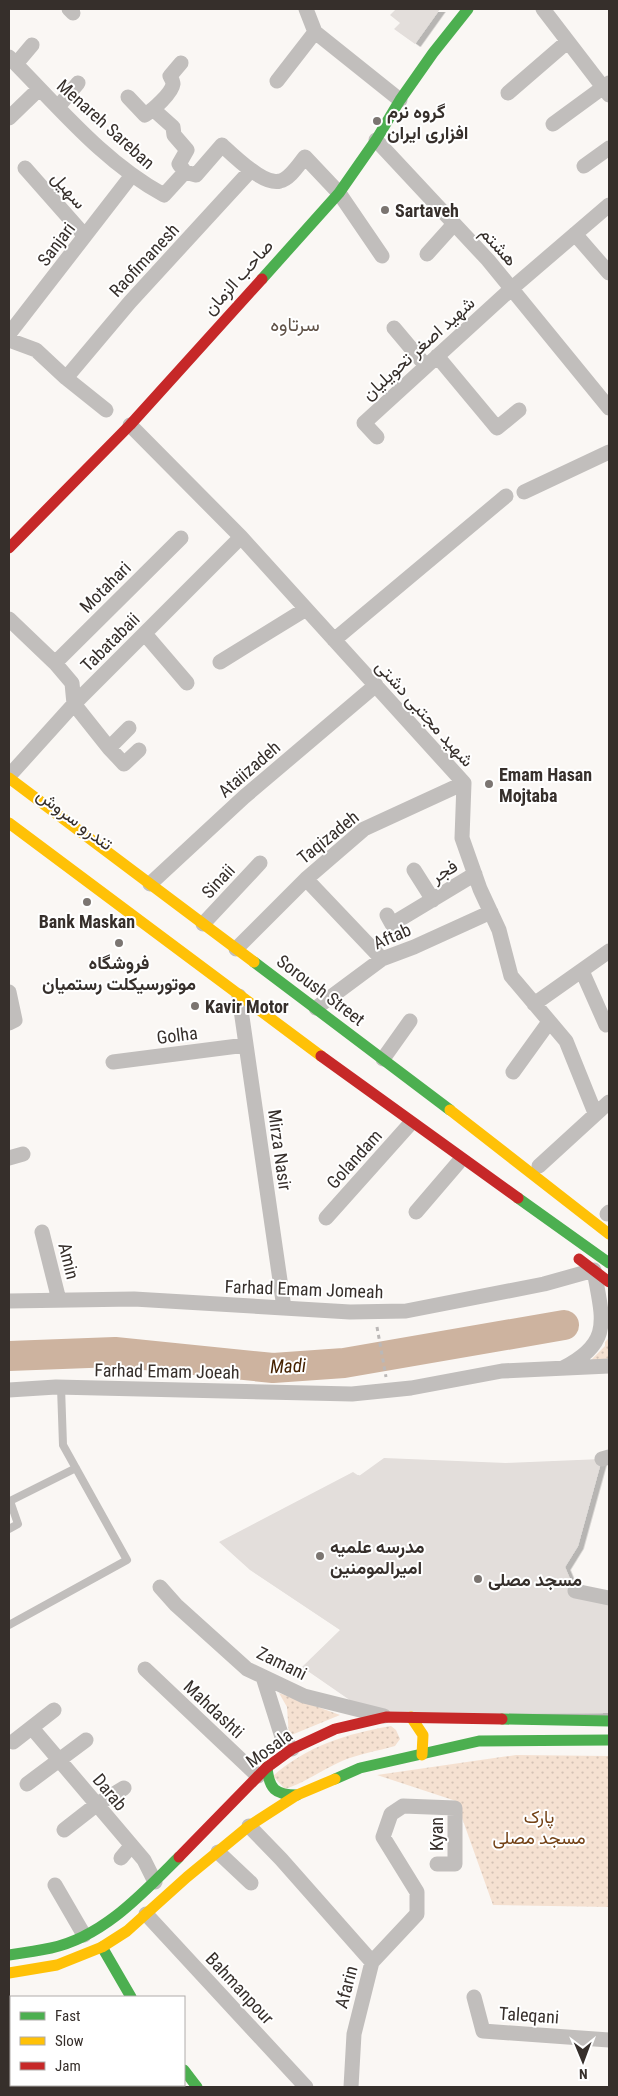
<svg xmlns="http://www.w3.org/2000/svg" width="618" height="2096" viewBox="0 0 618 2096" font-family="'Roboto Condensed',Vazirmatn,sans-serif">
	<defs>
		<pattern id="grass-dots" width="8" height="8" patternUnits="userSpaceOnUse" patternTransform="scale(1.25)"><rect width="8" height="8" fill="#f5e1d1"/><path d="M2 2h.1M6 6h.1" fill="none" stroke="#d3c1b4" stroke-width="1.8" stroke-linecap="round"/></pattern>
		<filter id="shadow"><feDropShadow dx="5.5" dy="3" stdDeviation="0" flood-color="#0004"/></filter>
	</defs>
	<rect width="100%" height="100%" fill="#faf7f4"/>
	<path fill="url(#grass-dots)" d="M609,1338V1360L590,1361L605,1346V1342Z
		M279,1693L340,1715L289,1736L287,1707Z
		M391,1726L396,1730L400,1739L395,1746C378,1751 358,1754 342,1761C322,1770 304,1783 285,1789L273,1776C307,1746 346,1734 391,1726Z
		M516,1755L609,1756V1907L493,1905L456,1801L377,1775Z"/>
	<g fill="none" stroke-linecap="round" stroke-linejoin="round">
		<path stroke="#cdb39f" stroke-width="30" d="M9,1356L115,1352L273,1368L344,1363L564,1325"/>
	</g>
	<path fill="#e3dedb" filter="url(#shadow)" d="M396,9H440L415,44L394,29L400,23L390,15Z
		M384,1458L506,1463L602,1459L578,1546L565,1567L575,1591L609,1602V1713L387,1714L354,1703L302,1667L340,1630L250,1570L219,1542L353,1472L359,1476Z"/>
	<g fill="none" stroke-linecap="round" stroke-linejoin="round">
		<path stroke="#bbb8b7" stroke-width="3" stroke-dasharray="4 4" stroke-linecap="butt" d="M377,1327L386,1377"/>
		<path stroke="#c1bebc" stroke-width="8" d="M9,1529L18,1524L10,1501L76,1468
			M9,1625L127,1560L63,1445L61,1387"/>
		<path stroke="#c1bebc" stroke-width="15" d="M69,9L73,13
			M306,9L315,32L400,100
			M543,9L609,95
			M9,57C57,105 103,162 164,195L185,172L196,175L222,145C234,156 264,186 280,181C290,179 299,164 305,157L339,193L382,256
			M16,64L32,45
			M277,81L315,32
			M508,93L567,42
			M128,97L145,115C153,110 172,93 173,84C173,81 171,78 170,76L181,63
			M58,107L78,83
			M154,110L173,127L174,135L187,150L179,164L185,172
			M9,118L39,89
			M553,124L609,83
			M376,140L488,260L609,408
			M584,166L609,148
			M25,168L85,236
			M575,234L609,273
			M427,254L454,224
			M394,328L426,366
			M9,334L132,175
			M9,340L36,350L66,378L106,410
			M437,356L497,428L519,410
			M66,378L130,302L251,170
			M130,425L241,537L464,783L462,838L480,889L499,930L511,976L566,1041L595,1113
			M377,437L364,423L511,289L609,205
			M524,492L609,452
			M9,619L55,663L72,683L74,704L109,748L124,764L139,750
			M145,634L187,683
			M334,640L506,496
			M220,662L306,609
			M55,663L181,538
			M109,748L129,728
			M9,776L74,704L241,537
			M414,870L433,900
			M306,879L382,959
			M150,884L244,797L376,685
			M387,915L392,924L475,874
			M203,924L260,863
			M236,949L306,879L364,829L464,783
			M582,971L606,1025
			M9,992L15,1020L9,1023
			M239,996L284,1308
			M534,1004L609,951
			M316,1008L382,959L414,947L491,912
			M383,1059L410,1021
			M113,1062L246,1045
			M513,1072L549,1022
			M9,1158L23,1154
			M539,1166L609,1102
			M416,1212L458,1163
			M607,1214L609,1212
			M326,1218L410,1124
			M42,1232L59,1300
			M9,1301L134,1299L350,1312L406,1311L544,1284L594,1270C602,1318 614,1342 563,1368
			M9,1390L56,1387L352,1394L411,1388L502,1371L609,1366
			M602,1459L609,1457
			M160,1587L176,1605L247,1669L304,1696L384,1716
			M575,1591L609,1598
			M145,1669L258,1776
			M263,1677L282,1737L292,1749
			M32,1728L144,1860L155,1882
			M13,1742L54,1710
			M27,1784L86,1740
			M249,1826L281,1859L372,1962
			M64,1830L96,1805L124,1788
			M218,1852L251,1883
			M121,1858L131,1846
			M55,1885L84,1935
			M146,1914L306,2087
			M474,1997L483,2031L609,2040
			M9,2015L11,2020
			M46,2085L47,2087
			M117,2085L119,2087
			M351,2087L354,2034L372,1962L417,1914V1892L383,1837L391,1814L403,1806L455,1808V1864H437"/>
		<path stroke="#4caf50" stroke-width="11" d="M262,279L339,193L376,140L400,100L433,53L468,9
			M254,962L450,1110
			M518,1198L609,1263
			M502,1719L609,1721
			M267,1767C269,1789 275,1795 297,1795
			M335,1779L360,1768L479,1741L609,1740
			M102,1947L131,1997
			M9,1955C23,1953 37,1951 51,1948C103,1937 143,1893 179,1857
			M184,2070L197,2087"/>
		<path stroke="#ffc107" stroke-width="11" d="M9,778L254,962
			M9,823L321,1056
			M450,1110L609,1234
			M411,1717L423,1735L422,1755
			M9,1973L57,1965L102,1947L127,1931L187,1877L249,1826L297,1795L335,1779"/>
		<path stroke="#c62828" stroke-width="11" d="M9,548L130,425L262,279
			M321,1056L518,1198
			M579,1259L609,1282
			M179,1857L266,1768L292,1749L335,1729L386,1717L502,1719"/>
	</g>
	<g fill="#7b7571" stroke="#fff" stroke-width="2">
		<circle cx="377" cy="121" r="5"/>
		<circle cx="385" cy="210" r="5"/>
		<circle cx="489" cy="784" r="5"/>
		<circle cx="87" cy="902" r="5"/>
		<circle cx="119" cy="943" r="5"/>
		<circle cx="195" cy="1006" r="5"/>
		<circle cx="320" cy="1556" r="5"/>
		<circle cx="478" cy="1579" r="5"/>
	</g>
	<g text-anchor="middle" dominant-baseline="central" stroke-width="4" stroke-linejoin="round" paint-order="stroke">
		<g font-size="18" font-weight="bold" fill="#362f2b" stroke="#fff" text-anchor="start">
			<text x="387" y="111">گروه نرم<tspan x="387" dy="21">افزاری ایران</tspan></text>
			<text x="395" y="210">Sartaveh</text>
			<text x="499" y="774">Emam Hasan<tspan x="499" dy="21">Mojtaba</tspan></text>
			<text x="87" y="921" text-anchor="middle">Bank Maskan</text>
			<text x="119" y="962" text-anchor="middle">فروشگاه<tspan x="119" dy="21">موتورسیکلت رستمیان</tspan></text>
			<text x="205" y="1006">Kavir Motor</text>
			<text x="330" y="1546">مدرسه علمیه<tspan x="330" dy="21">امیرالمومنین</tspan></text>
			<text x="488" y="1579">مسجد مصلی</text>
		</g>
		<g font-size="18" fill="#362f2b" stroke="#fff">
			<text transform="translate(106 124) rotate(42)">Menareh Sareban</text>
			<text transform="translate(69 190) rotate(49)">سهیل</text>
			<text transform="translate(56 244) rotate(-53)">Sanjari</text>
			<text transform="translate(499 246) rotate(48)">هشتم</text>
			<text transform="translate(144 260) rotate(-47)">Raofimanesh</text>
			<text transform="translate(238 277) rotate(-48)">صاحب الزمان</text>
			<text transform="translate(418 348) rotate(-42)">شهید اصغر تحویلیان</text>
			<text transform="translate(105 587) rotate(-45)">Motahari</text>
			<text transform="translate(110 642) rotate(-45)">Tabatabaii</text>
			<text transform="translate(425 713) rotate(48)">شهید مجتبی دشتی</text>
			<text transform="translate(249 769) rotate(-41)">Ataiizadeh</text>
			<text transform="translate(75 819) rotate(37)">تندرو سروش</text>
			<text transform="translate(328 837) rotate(-39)">Taqizadeh</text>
			<text transform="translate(444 871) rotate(-31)">فجر</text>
			<text transform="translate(218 881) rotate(-47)">Sinaii</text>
			<text transform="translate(392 936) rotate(-24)">Aftab</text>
			<text transform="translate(321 990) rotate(37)">Soroush Street</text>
			<text transform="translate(177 1035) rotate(-7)">Golha</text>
			<text transform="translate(280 1150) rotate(82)">Mirza Nasir</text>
			<text transform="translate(354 1159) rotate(-48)">Golandam</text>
			<text transform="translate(69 1261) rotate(76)">Amin</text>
			<text transform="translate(304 1289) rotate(2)">Farhad Emam Jomeah</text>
			<text transform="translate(167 1371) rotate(1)">Farhad Emam Joeah</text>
			<text transform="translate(282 1663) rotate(26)">Zamani</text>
			<text transform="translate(214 1709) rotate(43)">Mahdashti</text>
			<text transform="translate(269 1748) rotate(-36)">Mosala</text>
			<text transform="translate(110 1792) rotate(50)">Darab</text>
			<text transform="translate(436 1834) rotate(-90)">Kyan</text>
			<text transform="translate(346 1987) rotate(-75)">Afarin</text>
			<text transform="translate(240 1988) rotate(47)">Bahmanpour</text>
			<text transform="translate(529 2015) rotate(4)">Taleqani</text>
		</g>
		<g font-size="18" fill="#734216" stroke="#fff">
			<text x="539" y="1816">پارک<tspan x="539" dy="21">مسجد مصلی</tspan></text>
		</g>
		<g font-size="19" fill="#605247" stroke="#fff">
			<text x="295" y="324">سرتاوه</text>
		</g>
		<g font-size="19" font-style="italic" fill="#462200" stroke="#fff">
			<text transform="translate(288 1366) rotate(-2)">Madi</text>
		</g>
	</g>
	<rect width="618" height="2096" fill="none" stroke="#362f2b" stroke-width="20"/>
	<rect x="10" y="1996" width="175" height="90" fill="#ffffff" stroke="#afacaa"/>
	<rect x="20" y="2012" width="25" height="8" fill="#4caf50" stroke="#afacaa"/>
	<text x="55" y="2021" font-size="15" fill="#362f2b">Fast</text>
	<rect x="20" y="2037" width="25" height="8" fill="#ffc107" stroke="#afacaa"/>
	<text x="55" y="2046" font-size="15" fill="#362f2b">Slow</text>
	<rect x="20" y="2062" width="25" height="8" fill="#c62828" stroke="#afacaa"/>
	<text x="55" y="2071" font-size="15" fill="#362f2b">Jam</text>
	<g transform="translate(583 2061) rotate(179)" stroke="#ffffff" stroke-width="4" paint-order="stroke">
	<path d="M0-4L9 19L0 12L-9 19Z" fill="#362f2b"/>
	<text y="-8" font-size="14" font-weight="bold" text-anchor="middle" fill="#362f2b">N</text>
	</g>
</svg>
